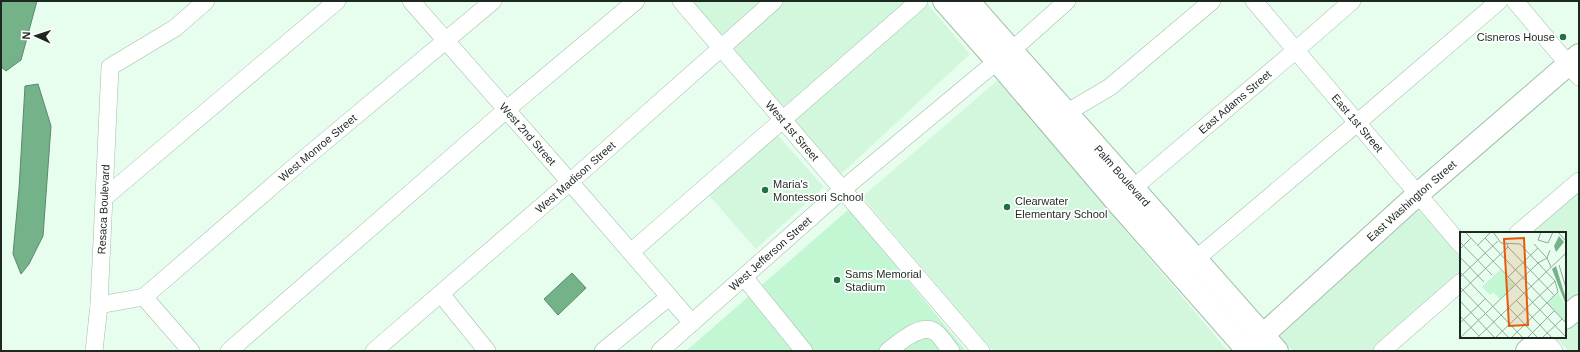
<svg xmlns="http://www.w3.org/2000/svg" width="1580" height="352" viewBox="0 0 1580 352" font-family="Arial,sans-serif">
	<rect width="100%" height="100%" fill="#e7feee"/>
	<path fill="#d3f7dd" d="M687,1H925L970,54L837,178Z
		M998,80L1228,351H993L862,197Z
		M773,130L824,187L756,249L706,192Z
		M1579,187V351H1568L1555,337H1565V233H1527Z
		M1419,210L1461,257V283L1385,351H1293L1279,336Z"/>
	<path fill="#c3f6d3" d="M849,209L966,351H686Z"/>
	<path fill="#74b38a" stroke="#5a896a" d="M1,1H37L21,60L6,71L1,67Z
		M38,84L51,126L43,236L29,264L21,274L13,254L19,189L25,86Z
		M572,273L586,288L558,315L544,299Z"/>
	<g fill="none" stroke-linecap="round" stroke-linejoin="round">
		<g stroke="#a1bda9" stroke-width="18">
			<g id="minor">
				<path id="s1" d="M411,1L570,182L692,323"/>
				<path id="s2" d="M681,1L981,351"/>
				<path id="s3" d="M1254,1L1461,245"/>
				<path d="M1515,1L1579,77"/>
				<path d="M1066,113L1110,87L1212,1"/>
				<path id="s4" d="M1125,195L1296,50L1352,1"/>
				<path d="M104,198L337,1"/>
				<path d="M1518,233L1579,181"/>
				<path d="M631,252L919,1"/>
				<path d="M1196,259L1357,123L1499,1"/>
				<path d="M744,277L804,351"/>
				<path d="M441,294L487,351"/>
				<path id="s5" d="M144,297L292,169L493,1"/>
				<path d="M99,305L144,297L191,351"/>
				<path d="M1542,337L1554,351"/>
				<path id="s6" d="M94,351L99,305L110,67L175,28L206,1"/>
				<path d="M229,351L506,110L636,1"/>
				<path id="s7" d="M374,351L570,182L774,1"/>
				<path d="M603,351L669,297"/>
				<path id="s8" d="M660,351L842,190L997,61L1011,51L1067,1"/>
				<path d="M888,351C899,343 921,322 935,332C941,336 946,345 951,351"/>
				<path d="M1382,351L1461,282"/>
			</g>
		</g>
		<g stroke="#a1bda9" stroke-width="24">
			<g id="major">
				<path d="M944,1L997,61L1116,201L1248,351"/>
				<path id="s9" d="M968,1L1277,351"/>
				<path d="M1565,318L1579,306"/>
				<path id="s10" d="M1252,345L1417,195L1579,55"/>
				<path d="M1527,351L1543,337"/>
			</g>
		</g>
		<use href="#minor" stroke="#fff" stroke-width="17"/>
		<use href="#major" stroke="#fff" stroke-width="22"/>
	</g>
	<g fill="#1d7244" stroke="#fff" stroke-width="1.5">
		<circle cx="1563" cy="37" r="4"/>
		<circle cx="765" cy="190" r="4"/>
		<circle cx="1007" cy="207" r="4"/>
		<circle cx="837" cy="280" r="4"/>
	</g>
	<g text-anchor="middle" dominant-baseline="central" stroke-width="3.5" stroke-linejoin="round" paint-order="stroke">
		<g font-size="11" fill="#1d2820" stroke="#fff" text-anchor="start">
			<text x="1555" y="37" text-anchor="end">Cisneros House</text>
			<text x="773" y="184">Maria's<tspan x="773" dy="13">Montessori School</tspan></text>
			<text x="1015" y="201">Clearwater<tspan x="1015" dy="13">Elementary School</tspan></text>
			<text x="845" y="274">Sams Memorial<tspan x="845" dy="13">Stadium</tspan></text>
		</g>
		<g font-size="11" fill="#1d2820" stroke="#fff">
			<text stroke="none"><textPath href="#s4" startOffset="144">East Adams Street</textPath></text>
			<text stroke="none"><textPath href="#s3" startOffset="160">East 1st Street</textPath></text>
			<text stroke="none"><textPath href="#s2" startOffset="171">West 1st Street</textPath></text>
			<text stroke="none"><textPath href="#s1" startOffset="177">West 2nd Street</textPath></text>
			<text stroke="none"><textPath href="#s5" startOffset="229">West Monroe Street</textPath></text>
			<text stroke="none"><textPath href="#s9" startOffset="233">Palm Boulevard</textPath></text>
			<text stroke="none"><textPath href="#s7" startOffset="266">West Madison Street</textPath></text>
			<text stroke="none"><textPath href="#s10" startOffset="215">East Washington Street</textPath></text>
			<text stroke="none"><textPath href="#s6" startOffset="142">Resaca Boulevard</textPath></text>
			<text stroke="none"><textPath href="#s8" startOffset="147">West Jefferson Street</textPath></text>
		</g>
	</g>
	<g transform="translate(1460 232)">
		<rect width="106" height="106" fill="#e7feee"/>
		<path d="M40,38L55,53L40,67L33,60L30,63L22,55ZM98,61L106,74V91L87,71Z" fill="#c3f6d3"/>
		<path d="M99,4L104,10L96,20L94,14ZM96,34L106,67V73L92,37Z" fill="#74b38a"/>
		<path fill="none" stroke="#96a89c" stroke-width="1" d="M5,0L106,105M33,0L41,11L60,12L95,49L98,60L51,106M81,0L78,8L88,11L93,0M98,0L106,9M25,6L71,54M0,10L32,43M74,12L87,26L91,35M18,13L31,0M48,15L94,63M0,17L11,6M0,25L24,50M99,33L106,56M0,40L63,106M0,45L38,9M48,45L78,16M71,54L106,91M0,55L49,106M0,61L48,15L47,12M56,68L92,106M0,69L35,106M48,75L78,106M0,84L19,104M0,91L25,67M0,106L78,31L87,26L90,18M17,106L106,21M35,106L95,49M67,106L94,79M82,106L102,87"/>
		<path fill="#e8590c" fill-opacity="0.15" stroke="#e8590c" stroke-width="2" d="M64,6L68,93L49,94L44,7Z"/>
		<rect width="106" height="106" fill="none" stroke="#1d2820" stroke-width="2"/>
	</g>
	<rect width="1580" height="352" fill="none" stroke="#1d2820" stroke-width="4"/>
	<g transform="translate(36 36) rotate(273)" stroke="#ffffff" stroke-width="3" paint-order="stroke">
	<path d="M0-3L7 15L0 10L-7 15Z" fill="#1d2820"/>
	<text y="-6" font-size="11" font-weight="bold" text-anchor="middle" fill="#1d2820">N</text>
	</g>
</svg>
